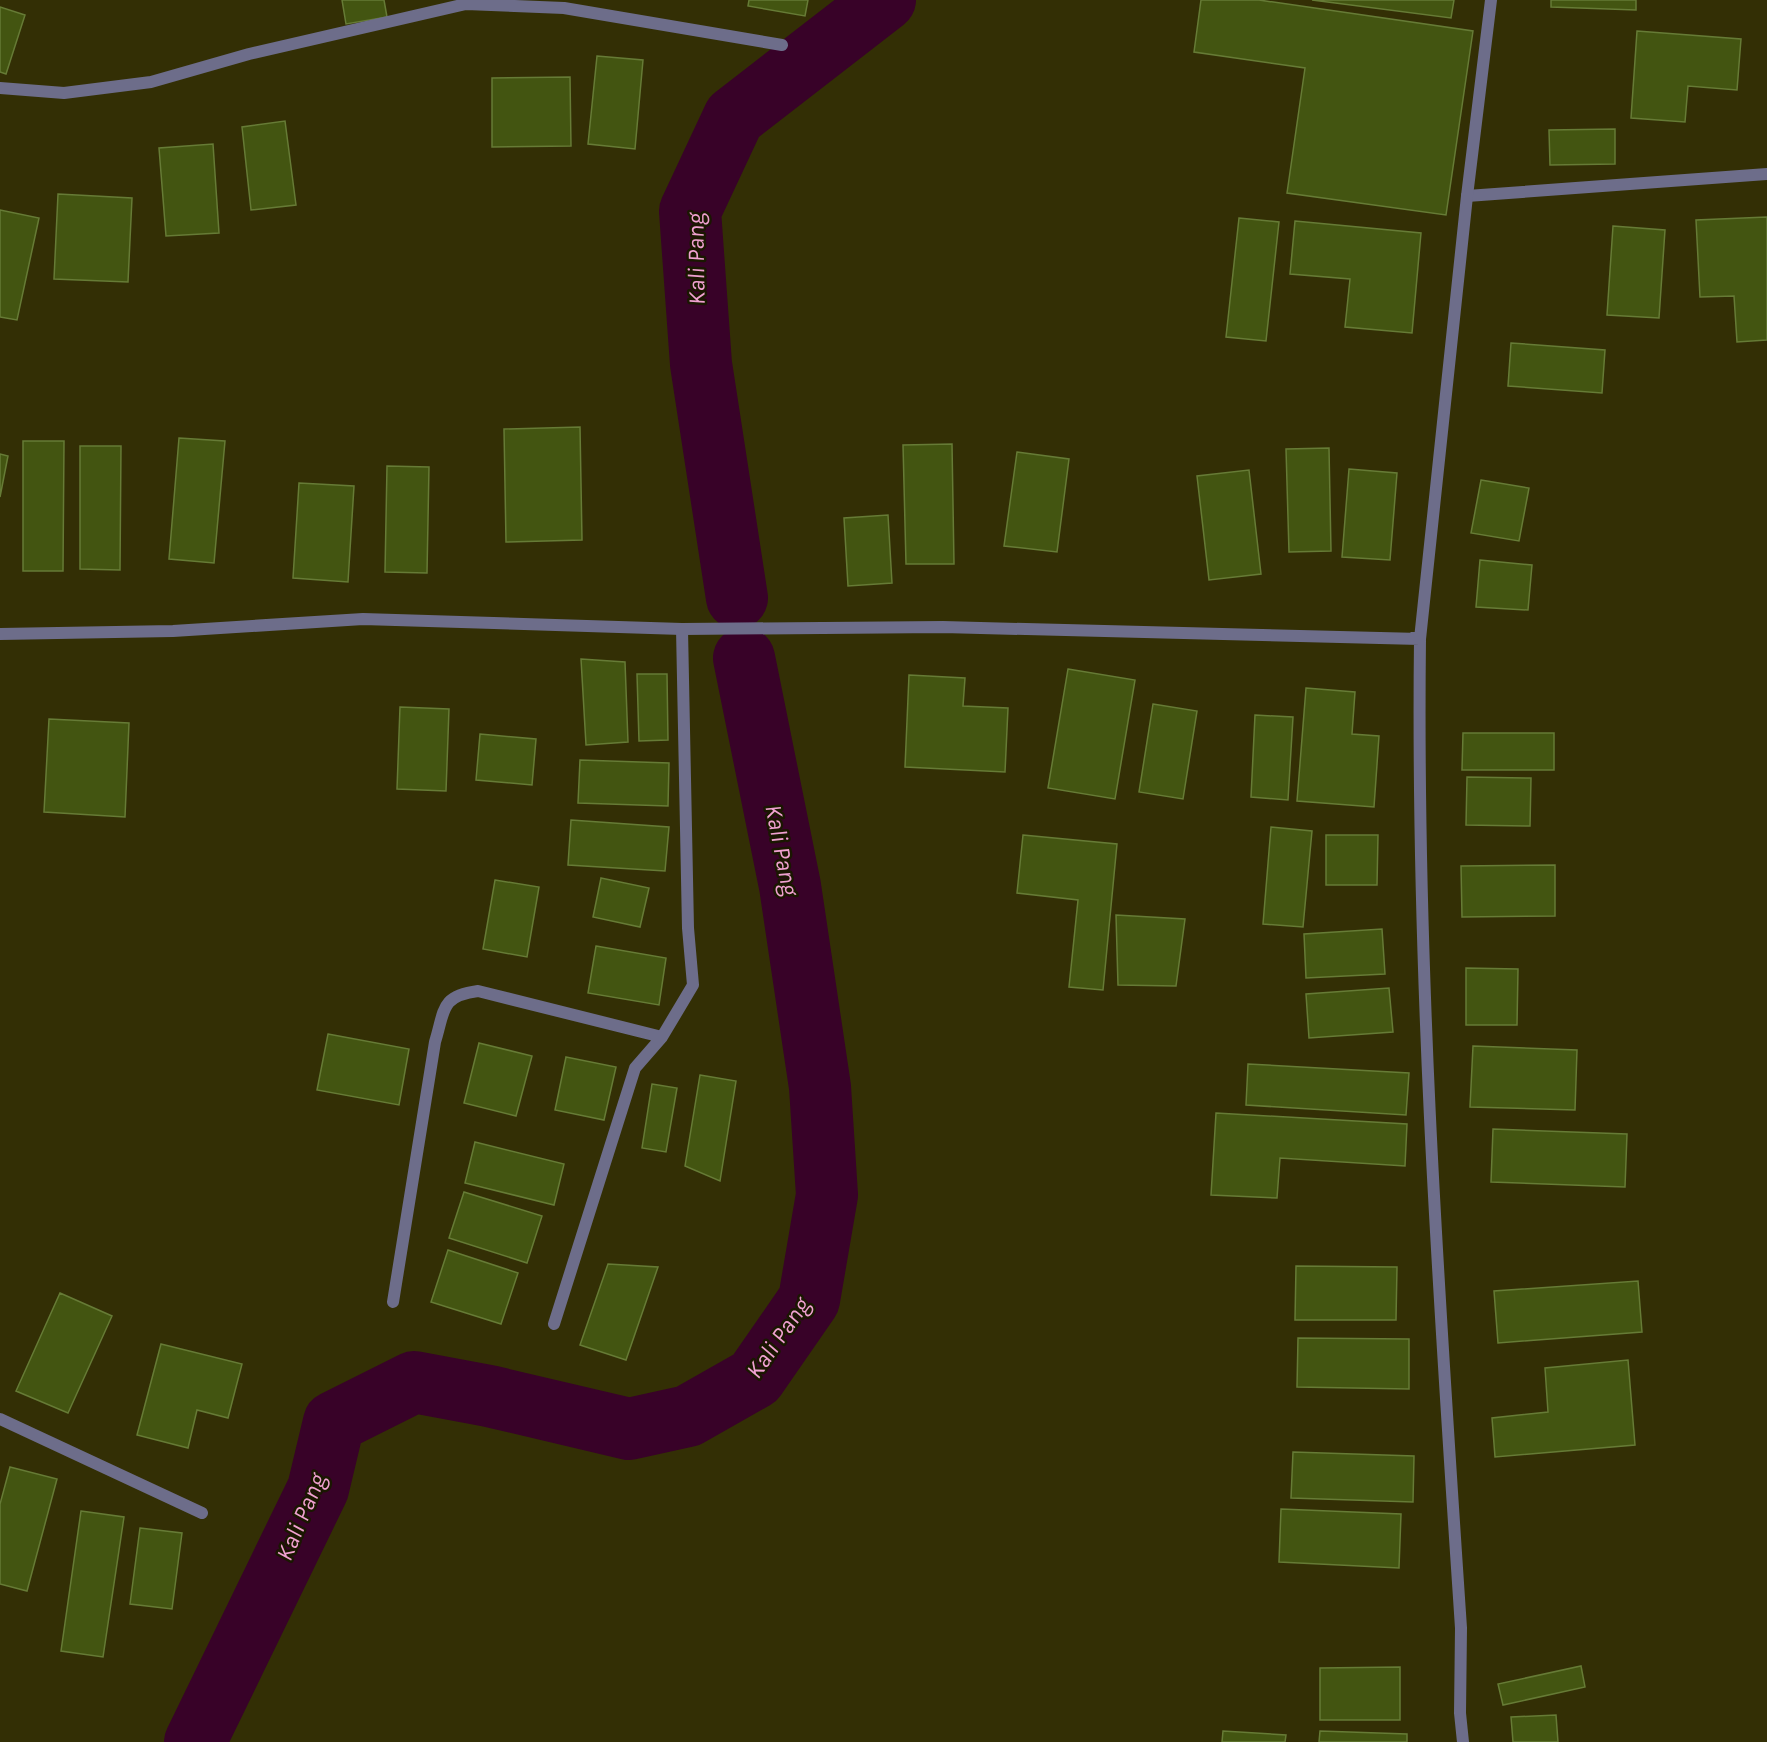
<svg xmlns="http://www.w3.org/2000/svg" width="1767" height="1742" viewBox="0 0 1767 1742" font-family="Karla,sans-serif">
	<rect width="100%" height="100%" fill="#332f05"/>
	<g fill="none" stroke-linecap="round" stroke-linejoin="round">
		<path stroke="#380228" stroke-width="62" d="M737,598L701,364L690,211L734,117L885,0
			M195,1742L318,1489L334,1422L414,1382L489,1396L629,1429L688,1416L755,1378L809,1300L827,1195L820,1087L790,886L744,658"/>
	</g>
	<path fill="#435511" stroke="#667b36" stroke-width="1.5" d="M342,0H384L387,17L346,24Z
		M749,0H808L805,16L748,6Z
		M1201,0H1259L1473,31L1446,215L1287,193L1305,68L1194,52Z
		M1312,0H1454L1451,18Z
		M1551,0H1636V10L1551,7Z
		M0,7L25,15L6,74L0,72Z
		M1637,31L1741,39L1737,90L1688,86L1685,122L1631,118Z
		M597,56L643,60L635,149L588,144Z
		M570,77L571,146L492,147V78Z
		M285,121L296,205L251,210L242,127Z
		M1615,129V164L1550,165L1549,130Z
		M213,144L219,233L166,236L159,148Z
		M58,194L132,198L128,282L54,279Z
		M0,210L39,218L17,320L0,317Z
		M1767,217V340L1737,342L1734,296L1700,297L1696,220Z
		M1239,218L1279,222L1266,341L1226,337Z
		M1295,221L1421,233L1412,333L1345,327L1350,279L1290,274Z
		M1613,226L1665,230L1659,318L1607,315Z
		M1511,343L1605,350L1602,393L1508,386Z
		M580,427L582,540L506,542L504,429Z
		M179,438L225,441L214,563L169,559Z
		M23,441H64L63,571H23Z
		M952,444L954,564H906L903,445Z
		M80,446H121L120,570L80,569Z
		M1329,448L1331,551L1289,552L1286,449Z
		M1017,452L1069,459L1057,552L1004,546Z
		M0,454L8,456L0,497Z
		M387,466L429,467L427,573L385,572Z
		M1349,469L1397,473L1390,560L1342,557Z
		M1249,470L1261,574L1209,580L1197,476Z
		M1481,480L1529,488L1519,541L1471,533Z
		M299,483L354,486L348,582L293,578Z
		M888,515L892,583L848,586L844,518Z
		M1480,560L1532,565L1528,610L1476,607Z
		M581,659L625,662L628,742L586,745Z
		M1068,669L1135,680L1115,799L1048,788Z
		M637,674H667L668,740L639,741Z
		M909,675L965,678L963,706L1008,708L1005,772L905,767Z
		M1306,688L1355,692L1352,734L1379,736L1374,807L1297,801Z
		M1153,704L1197,711L1183,799L1139,792Z
		M400,707L449,709L446,791L397,789Z
		M1255,715L1293,717L1288,800L1251,797Z
		M49,719L129,723L125,817L44,812Z
		M1463,733H1554V770H1462Z
		M480,734L536,739L532,785L476,780Z
		M580,760L669,763L668,806L578,803Z
		M1467,777L1531,778L1530,826L1466,825Z
		M571,820L669,827L665,871L568,865Z
		M1271,827L1312,831L1303,927L1263,924Z
		M1023,835L1117,844L1103,990L1069,987L1078,900L1017,893Z
		M1326,835H1378L1377,885H1326Z
		M1555,865V916L1462,917L1461,866Z
		M601,878L649,888L640,927L593,917Z
		M495,880L539,887L527,957L483,949Z
		M1116,915L1185,919L1176,986L1118,985Z
		M1382,929L1385,974L1306,978L1304,934Z
		M596,946L666,958L659,1005L588,993Z
		M1466,968L1518,969L1517,1025H1466Z
		M1389,988L1393,1032L1309,1038L1306,994Z
		M328,1034L409,1049L399,1105L317,1090Z
		M479,1043L532,1056L516,1116L464,1103Z
		M1473,1046L1577,1050L1575,1110L1470,1107Z
		M566,1057L616,1067L604,1120L555,1110Z
		M1248,1064L1409,1073L1406,1115L1246,1105Z
		M700,1075L736,1081L720,1181L685,1166Z
		M652,1084L677,1088L666,1152L642,1148Z
		M1216,1113L1407,1124L1405,1166L1280,1158L1277,1198L1211,1195Z
		M1493,1129L1627,1134L1625,1187L1491,1182Z
		M475,1142L564,1164L554,1205L465,1183Z
		M464,1192L542,1216L527,1263L449,1238Z
		M448,1250L518,1273L501,1324L431,1302Z
		M608,1264L658,1267L626,1360L580,1345Z
		M1296,1266L1397,1267L1396,1320H1295Z
		M1638,1281L1642,1332L1498,1343L1494,1291Z
		M60,1293L112,1316L68,1413L16,1391Z
		M1298,1338L1409,1339V1389L1297,1387Z
		M161,1344L242,1364L228,1418L197,1410L188,1448L137,1435Z
		M1628,1360L1635,1445L1495,1457L1492,1418L1548,1412L1545,1368Z
		M1293,1452L1414,1456L1413,1502L1291,1498Z
		M10,1467L57,1479L27,1591L0,1584V1504Z
		M1281,1509L1401,1514L1399,1568L1279,1562Z
		M81,1511L124,1517L103,1657L61,1651Z
		M140,1528L182,1533L172,1609L130,1604Z
		M1581,1666L1585,1687L1503,1705L1498,1684Z
		M1400,1667V1720H1320V1668Z
		M1556,1715L1558,1742H1513L1511,1717Z
		M1223,1731L1286,1735L1285,1742H1222Z
		M1320,1731L1407,1734V1742H1319Z"/>
	<g fill="none" stroke-linecap="round" stroke-linejoin="round">
		<path stroke="#6d6d8a" stroke-width="12" d="M0,88L64,93L151,82L249,54L466,4L564,8L782,45
			M1467,196L1767,174
			M393,1302L435,1042C445,1010 440,996 478,991L662,1037
			M554,1324L635,1068L662,1037L693,985L688,928L682,629
			M0,1419L202,1513"/>
		<path stroke="#6d6d8a" stroke-width="12" d="M0,634L173,631L363,619L682,629L943,627L1420,639L1467,196L1491,0
			M1413,638L1420,639C1416,969 1439,1298 1461,1628L1460,1713L1463,1742"/>
	</g>
	<g text-anchor="middle" dominant-baseline="central" stroke-width="5" stroke-linejoin="round" paint-order="stroke">
		<g font-size="24" font-style="italic" fill="#f0a1d0" stroke="#1a1700">
			<text transform="translate(696 259) rotate(-91)">Kali Pang</text>
			<text transform="translate(782 850) rotate(79)">Kali Pang</text>
			<text transform="translate(778 1338) rotate(-55)">Kali Pang</text>
			<text transform="translate(301 1517) rotate(-67)">Kali Pang</text>
		</g>
	</g>
</svg>
